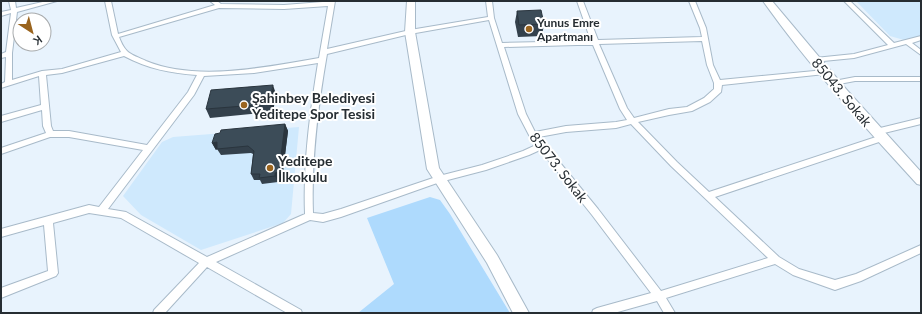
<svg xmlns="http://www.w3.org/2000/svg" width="922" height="314" viewBox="0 0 922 314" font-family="Lato,sans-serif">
	<rect width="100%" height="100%" fill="#e8f3fd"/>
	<path fill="#cfe9fd" d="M856,1H921V38L911,42L890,36Z
		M299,127L291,214L283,223L201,250L141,215L123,196L162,142L173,137Z"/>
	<path fill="#aedafd" d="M430,197L440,200L450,214L510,313H358L394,284L367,218Z"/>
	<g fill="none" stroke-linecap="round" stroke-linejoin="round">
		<g stroke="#a8bac9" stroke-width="2">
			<path id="street" d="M9,1H15L16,8L47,1H57L17,12L12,53V80L42,71L62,69L121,52L112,35L105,1H111L118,34L215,5L210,1H217L221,4L284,5L335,1L327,49L410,30L488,17L486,1H492L494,18L502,43L591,41L577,1H583L598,40L702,37L700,28L689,1H695L706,28L713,65L720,80L825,70L828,72L825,74L722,85L721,92L710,102L692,111L669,115L638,122L677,162L709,192L879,136H885L886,138L885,140L715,197L779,257L799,269L835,280L856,274L921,245V253L861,281L835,290L793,275L775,264L666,298L675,313H664L657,301L614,313H592L593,310L597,308L651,293L592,215L540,150L529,155L486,170L440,182L341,217L323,222L310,220L216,262L301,310L302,313H287L207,267L165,313H153L154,310L199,263L121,218L89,213L53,223L58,273L56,276L1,298V288L48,271L44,225L1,237V229L89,205L99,207L143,150L69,137H50L1,154V148L46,133L43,126L42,110L1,122V116L41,105L39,76L1,88V84L5,82L6,57L1,58V54L6,52L11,13L1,16V12L11,10ZM328,6L319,58C266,67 197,82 146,61C140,58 131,55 127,51C123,47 121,42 119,37L219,8L284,9ZM489,20L518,114L530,137L536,145L523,151L482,165L439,176L341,209L323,214L313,213C311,159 318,106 327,54L410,34ZM702,41L707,65L714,83V89L704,98L687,107L669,109L634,118L627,108L599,44ZM577,45H593L620,109L627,120L616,122L566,126L535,132L526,114L504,47ZM124,56C149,69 170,73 197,75L188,92L147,145L69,131H53L51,126L46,75L62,73ZM318,63C310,113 303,163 305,214L207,257L126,212L108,209L194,95L204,76L254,73ZM631,124L671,166L768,258L661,291L598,209L539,137L566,132L616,128Z
				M844,1H850L894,43L921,36V40L912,43L921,50V55L906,44L854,58L813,62L812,60L815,58L854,54L888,45Z
				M855,77H921V81H855L834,85L830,83L834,81Z
				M921,118V124L876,135L872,132L876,129Z"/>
		</g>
		<g stroke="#a8bac9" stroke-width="2">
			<path id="secondary" d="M407,1H415V32L439,168L497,255L529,313H513L487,263L427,169L405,32Z
				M763,1H772L846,89L921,172V185L917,184C863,125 809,66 763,1Z"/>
		</g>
		<use href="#street" fill="#fff" fill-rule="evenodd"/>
		<use href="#secondary" fill="#fff" fill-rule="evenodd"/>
	</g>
	<path fill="#34414c" d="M517,11L544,24L542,36L518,37L515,22Z
		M276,94L273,112L210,118L206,109Z
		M285,124L288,131L282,179L278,180V182L262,184L260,180H254L251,174L253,154L251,153L221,155L217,149L216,150L212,143Z"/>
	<path fill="#2a353e" d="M273,85L276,94L273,112L269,104Z
		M285,124L288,131L282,179L278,180V182L275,176Z
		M217,142V149L216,150L212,143Z"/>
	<path fill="#3c4c58" stroke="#2a353e" d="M541,10L544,24L519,25L517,11Z
		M273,85L269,104L206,109L211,90Z
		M285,124L279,172L275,173V176L259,178L260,174H251L254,151L248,146L217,149V142L212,143L215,134L220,133L221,130Z"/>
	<g fill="#9a641e" stroke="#fff" stroke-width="1.5">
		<circle cx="529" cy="29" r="4"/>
		<circle cx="244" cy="105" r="4"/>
		<circle cx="270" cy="168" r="4"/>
	</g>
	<g text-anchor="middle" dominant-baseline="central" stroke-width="4" stroke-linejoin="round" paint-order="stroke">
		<g font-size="12" font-weight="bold" fill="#262d32" stroke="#fff" text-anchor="start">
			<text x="537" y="22">Yunus Emre<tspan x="537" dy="14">Apartmanı</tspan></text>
		</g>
		<g font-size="14" fill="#262d32" stroke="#fff">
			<text transform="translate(842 92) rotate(50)">85043. Sokak</text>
			<text transform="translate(559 167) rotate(52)">85073. Sokak</text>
		</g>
		<g font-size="14" font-weight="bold" fill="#262d32" stroke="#fff" text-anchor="start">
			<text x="252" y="97">Şahinbey Belediyesi<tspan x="252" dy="16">Yeditepe Spor Tesisi</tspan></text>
			<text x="278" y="160">Yeditepe<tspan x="278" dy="16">İlkokulu</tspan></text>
		</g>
	</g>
	<rect width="922" height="314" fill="none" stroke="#262d32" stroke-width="4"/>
	<g transform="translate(32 32) rotate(144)"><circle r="19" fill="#ffffff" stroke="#a8abad"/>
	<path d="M0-3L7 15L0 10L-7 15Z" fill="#9a641e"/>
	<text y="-6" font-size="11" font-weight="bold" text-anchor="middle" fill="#262d32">K</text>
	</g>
</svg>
